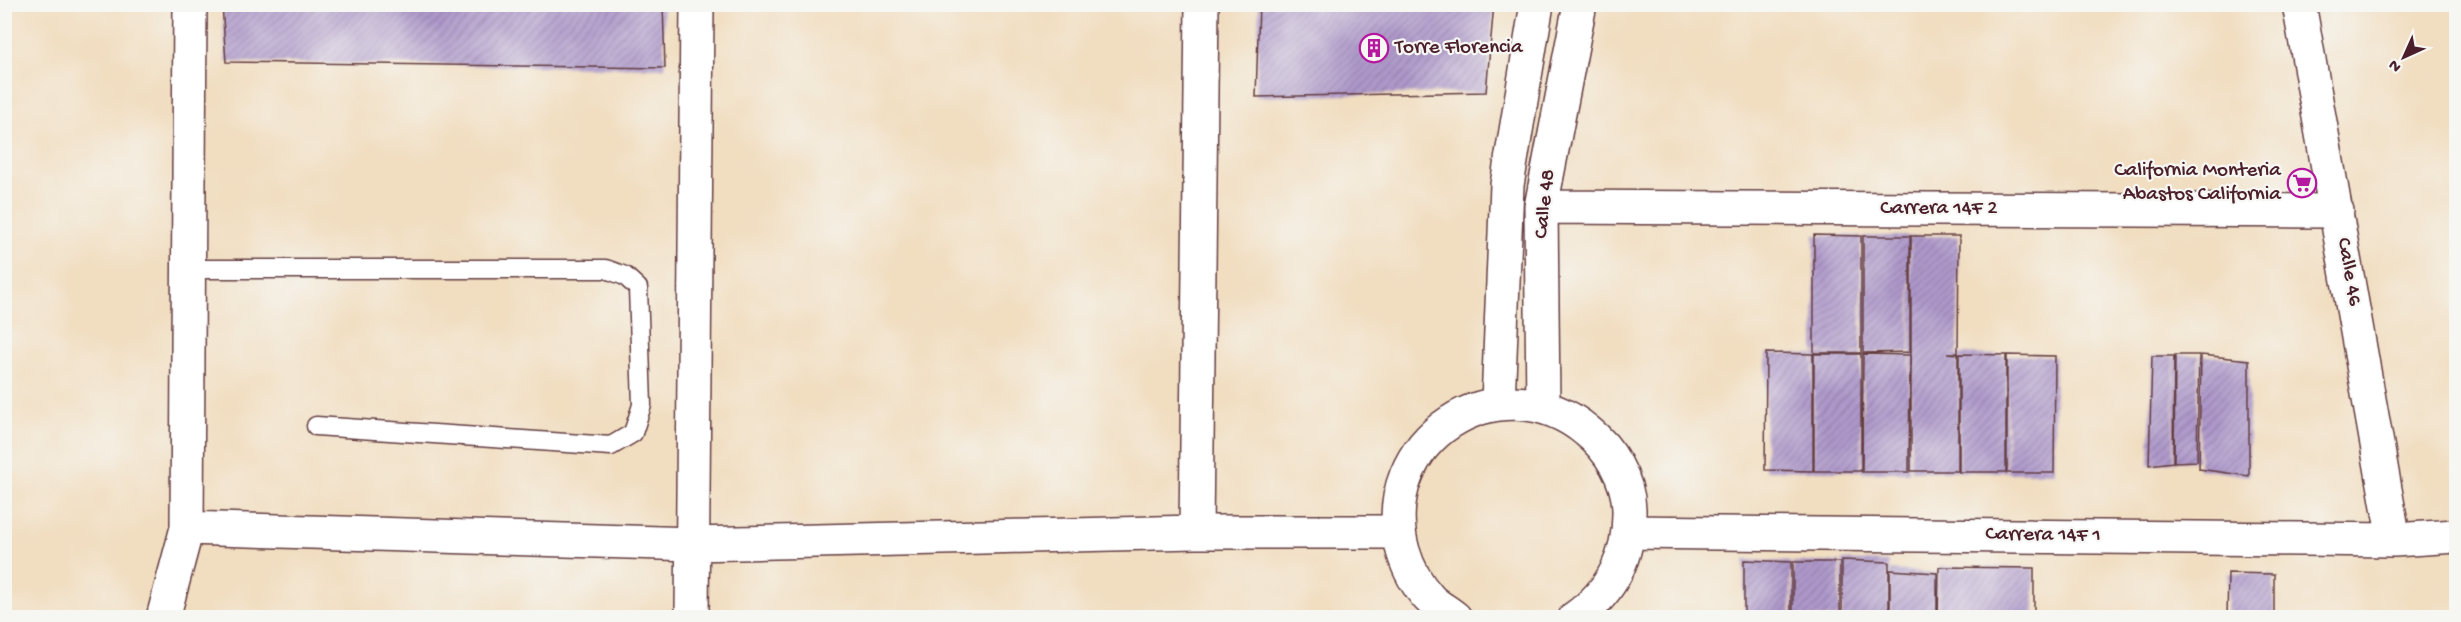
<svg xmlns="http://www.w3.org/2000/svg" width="2461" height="622" viewBox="0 0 2461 622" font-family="'Gochi Hand',sans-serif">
	<defs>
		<pattern id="building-hatch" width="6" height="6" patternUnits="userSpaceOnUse" patternTransform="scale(1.5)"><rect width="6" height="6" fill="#af99cb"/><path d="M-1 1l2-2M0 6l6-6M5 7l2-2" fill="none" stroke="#907ca5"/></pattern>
	</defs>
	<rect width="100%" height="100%" fill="#f6f6f2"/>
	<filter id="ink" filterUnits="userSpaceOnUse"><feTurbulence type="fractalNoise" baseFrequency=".0167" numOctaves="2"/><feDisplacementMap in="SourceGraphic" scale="12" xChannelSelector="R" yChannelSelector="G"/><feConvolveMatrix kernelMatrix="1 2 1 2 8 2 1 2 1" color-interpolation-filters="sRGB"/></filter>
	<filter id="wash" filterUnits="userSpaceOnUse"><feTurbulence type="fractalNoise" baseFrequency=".008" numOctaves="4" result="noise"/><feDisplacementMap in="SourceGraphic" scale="24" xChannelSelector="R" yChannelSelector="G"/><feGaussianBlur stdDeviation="1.35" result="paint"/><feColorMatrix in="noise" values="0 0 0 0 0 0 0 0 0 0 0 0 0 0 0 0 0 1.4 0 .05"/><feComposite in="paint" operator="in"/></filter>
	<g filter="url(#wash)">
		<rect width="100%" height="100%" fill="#f1ddbf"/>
		<g id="blocks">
			<path fill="url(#building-hatch)" d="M222,4H663L665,68L226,62Z
				M1259,4H1494L1486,92L1256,97Z
				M1814,235L1861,236V353H1814Z
				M1863,236H1910V352L1863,353Z
				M1911,236H1959L1958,353H1947L1958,354V471H1911Z
				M1766,353L1813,354V471L1765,470Z
				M1814,354H1861V471H1814Z
				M1863,354L1910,355L1909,472H1862Z
				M1959,354L2006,355V472H1959Z
				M2007,355L2055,356L2054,473H2007Z
				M2175,355H2199L2197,461L2174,462Z
				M2201,355L2249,360V476L2199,469Z
				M2152,356H2174L2173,462L2149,465Z
				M1744,560L1791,562V618H1744Z
				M1842,560L1889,562V618H1842Z
				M1793,562H1840V618H1793Z
				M1939,567L2034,568V618H1938Z
				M1890,570L1937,573V618H1890Z
				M2228,573L2274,574V618H2227Z"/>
		</g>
	</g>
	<g filter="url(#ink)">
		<use href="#blocks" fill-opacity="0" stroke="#633c41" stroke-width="1.5"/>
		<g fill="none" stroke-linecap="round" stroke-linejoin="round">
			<g stroke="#633c41" stroke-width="21">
				<path id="lane" d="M188,269H606L625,276L638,288L642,405L633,433L611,446L316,426"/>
			</g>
			<g stroke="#633c41" stroke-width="36">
				<path id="street" d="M2299,4L2394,540
					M1541,207L2337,211
					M1498,403L1507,185L1537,4
					M1543,406L1541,207L1580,4
					M187,528L693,544L1196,532H1398
					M1196,532L1202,4
					M1629,532L2394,540L2456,536
					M163,618L187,528L190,4
					M692,618L697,4
					M1455,618C1447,611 1436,606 1429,598C1417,585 1408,568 1403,551C1372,440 1499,358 1587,431C1610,449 1628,479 1629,509C1630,555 1613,591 1575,618"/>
			</g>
			<use href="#lane" stroke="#fff" stroke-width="18"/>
			<use href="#street" stroke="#fff" stroke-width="33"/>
		</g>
	</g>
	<defs>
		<g id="building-ring" transform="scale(1.5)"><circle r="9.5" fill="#f6f6f2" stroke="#b5179e" stroke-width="1.5"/><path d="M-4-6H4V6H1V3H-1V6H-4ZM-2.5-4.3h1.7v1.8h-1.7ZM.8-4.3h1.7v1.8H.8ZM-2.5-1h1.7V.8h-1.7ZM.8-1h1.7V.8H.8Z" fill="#b5179e"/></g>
		<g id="supermarket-ring" transform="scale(1.5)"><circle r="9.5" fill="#f6f6f2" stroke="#b5179e" stroke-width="1.5"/><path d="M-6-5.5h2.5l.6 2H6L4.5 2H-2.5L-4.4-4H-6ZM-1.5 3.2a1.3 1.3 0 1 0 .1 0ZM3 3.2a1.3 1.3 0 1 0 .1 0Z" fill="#b5179e"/></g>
	</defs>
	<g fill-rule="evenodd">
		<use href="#building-ring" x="1374" y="48"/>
		<use href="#supermarket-ring" x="2302" y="183"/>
	</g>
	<g text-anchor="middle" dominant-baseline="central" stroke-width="4.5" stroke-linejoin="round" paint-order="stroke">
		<g font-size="21" fill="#4a1f2b" stroke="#f6f6f2" text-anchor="start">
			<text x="1395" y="48">Torre Florencia</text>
			<text x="2281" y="171" text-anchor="end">California Monteria<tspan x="2281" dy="24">Abastos California</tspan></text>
		</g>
		<g font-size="21" fill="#4a1f2b" stroke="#f6f6f2">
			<text transform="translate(1546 204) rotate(-84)">Calle 48</text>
			<text x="1939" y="209">Carrera 14F 2</text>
			<text transform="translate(2348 272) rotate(80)">Calle 46</text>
			<text transform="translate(2043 536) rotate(1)">Carrera 14F 1</text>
		</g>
	</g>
	<rect width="2461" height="622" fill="none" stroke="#f6f6f2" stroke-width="24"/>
	<g transform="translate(2404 57) rotate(225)" stroke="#f6f6f2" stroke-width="4.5" paint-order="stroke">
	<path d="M0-4.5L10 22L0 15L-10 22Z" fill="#4a1f2b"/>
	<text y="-9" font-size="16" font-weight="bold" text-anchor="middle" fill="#4a1f2b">N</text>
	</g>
</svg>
